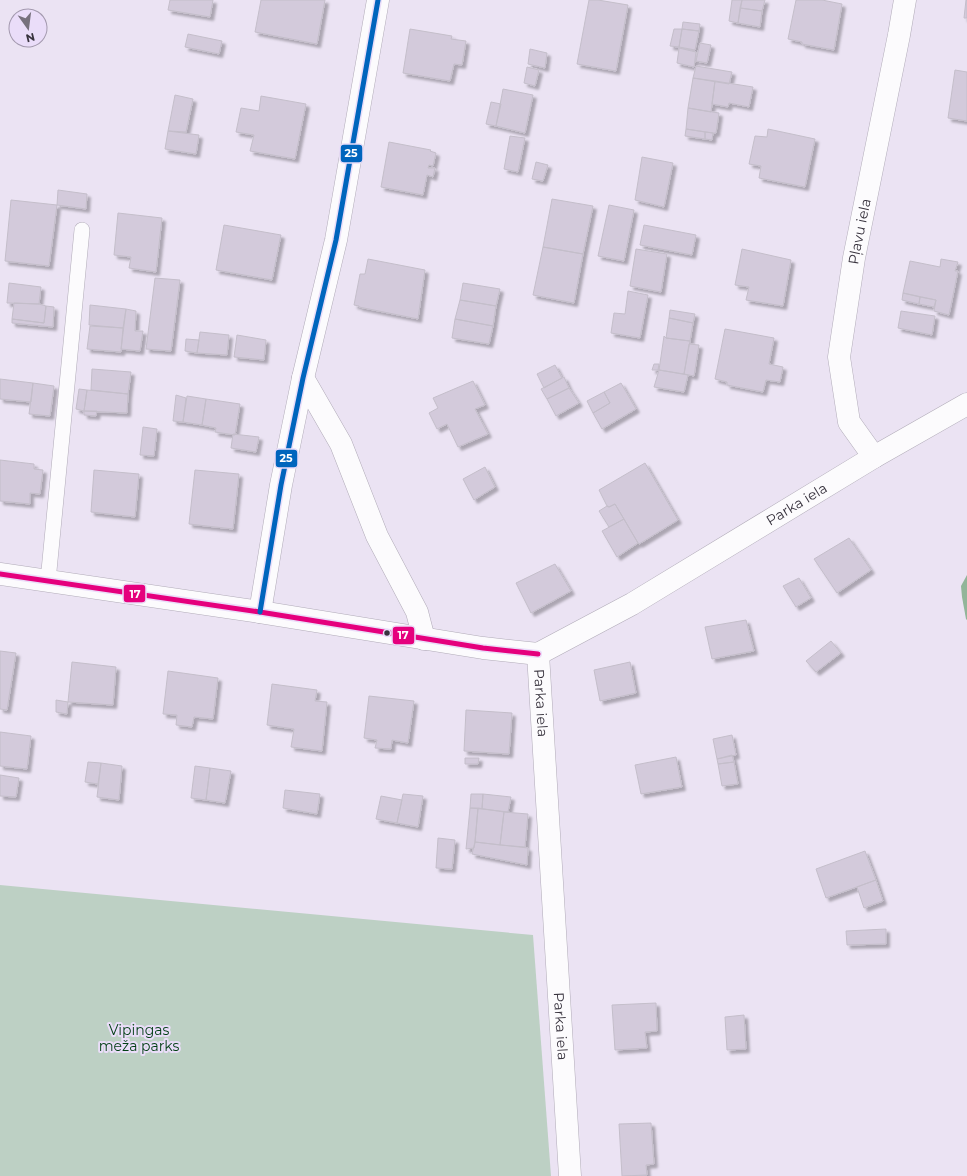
<svg xmlns="http://www.w3.org/2000/svg" width="967" height="1176" viewBox="0 0 967 1176" font-family="Montserrat,sans-serif">
	<defs>
		<filter id="shadow"><feDropShadow dx="3.5" dy="3.5" stdDeviation="1" flood-color="#0004"/></filter>
	</defs>
	<rect width="100%" height="100%" fill="#ebe3f3"/>
	<path fill="#bdd0c4" d="M0,885L533,935L551,1176H0Z"/>
	<path fill="#92b599" d="M967,575V620L966,619L962,597L961,586Z"/>
	<path fill="#d3cadb" stroke="#c4beca" filter="url(#shadow)" d="M170,0H213L210,17L168,10Z
		M261,0H325L317,44L255,32Z
		M589,0H598L628,5L616,71L577,64Z
		M732,0H742L738,23L729,21Z
		M742,0H765L762,11L740,8Z
		M796,0H822L842,4L834,50L802,44V42L788,39Z
		M966,0H967V18H964Z
		M740,8L762,11L760,27L738,23Z
		M683,22L700,24L699,31L682,29Z
		M410,29L452,36L451,39L466,41L462,65L454,64L450,81L403,73Z
		M674,29H682L679,47L670,46Z
		M682,29L699,31L695,50L679,47Z
		M188,34L222,41L219,54L185,47Z
		M700,43L711,45L707,63L696,61Z
		M679,48L696,52L694,67L677,63Z
		M530,49L547,53L545,68L528,64Z
		M696,66L732,72L729,84L693,78Z
		M527,67L539,70L535,86L524,83Z
		M955,70L967,72V121L948,118Z
		M693,78L715,81L711,112L688,108Z
		M715,81L753,87L749,107L729,103L728,107L712,104Z
		M503,89L533,95L525,133L496,126Z
		M175,95L193,99L186,132L168,131Z
		M261,96L306,104L295,159L250,151L254,135L236,132L241,108L259,111Z
		M491,102L501,104L496,126L486,124Z
		M688,108L719,113L716,133H713L686,129Z
		M686,129L705,132V139L685,136Z
		M768,129L815,139L805,187L759,178L761,166L749,164L755,136L767,137Z
		M168,131L199,135L196,154L165,149Z
		M705,132L713,133L712,140L705,139Z
		M510,136L525,138L518,172L504,169Z
		M389,142L431,150L430,151L436,153L433,166L429,165L428,168H435L433,177L427,175L423,195L381,187Z
		M642,157L673,163L664,207L635,200Z
		M536,162L548,165L543,181L532,179Z
		M58,190L87,194L86,209L57,205Z
		M552,199L593,206L583,254L543,247Z
		M11,200L57,205L49,266L5,261Z
		M609,205L634,210L624,261L598,256Z
		M118,213L162,218L156,272L129,268L131,257L114,255Z
		M224,225L281,235L272,280L216,270Z
		M644,225L696,235L692,255L640,245Z
		M543,247L583,254L574,303L533,295Z
		M636,249L667,254L661,292L630,286Z
		M742,249L791,260L783,306L746,300L749,287L735,285Z
		M368,259L425,270L418,319L359,307V306L354,305L360,274H365Z
		M941,259L958,262L955,271H958L949,315L934,311L936,300L903,293L910,261L940,267Z
		M155,278L180,280L171,351L146,349Z
		M9,283L41,287L39,304L7,303Z
		M463,283L500,289L496,306L460,300Z
		M628,291L648,295L640,338L611,333L614,313L625,314Z
		M903,293L920,297L919,304L902,300Z
		M920,297L936,300L934,307L919,304Z
		M460,300L496,306L493,326L455,319Z
		M14,303L39,304L46,306L44,323L12,319Z
		M90,305L126,309L123,328L89,325Z
		M46,306L54,307L53,327L12,323V319L44,323Z
		M126,309L136,311L135,331H143L140,351L121,349Z
		M670,310L695,314L693,323L669,318Z
		M901,311L935,316L932,335L898,328Z
		M669,318L693,323L690,341L666,338Z
		M455,319L493,326L489,344L452,338Z
		M90,326L123,328L121,352L87,349Z
		M725,329L774,338L769,364L783,367L780,382L766,380L763,392L727,385V382L715,379Z
		M200,332L229,335L227,355L197,353Z
		M237,335L266,340L264,360L234,357Z
		M664,336L666,338L690,341L684,374L659,370Z
		M186,339L199,340L197,353L185,351Z
		M689,344L699,345L694,376L684,374Z
		M654,364H659L658,370H652Z
		M555,365L562,378L544,388L537,374Z
		M92,369L131,372L128,394L91,390Z
		M659,370L688,375L684,392L654,387Z
		M564,377L569,388L547,399L541,389Z
		M0,379L33,383L31,402L0,399Z
		M473,381L485,405L475,409L488,434L458,447L447,424L437,429L429,413L438,408L433,398Z
		M33,383L54,386L50,416L29,414Z
		M621,383L636,409L602,429L593,413L610,403L604,392Z
		M569,388L579,403L556,416L547,399Z
		M79,389L87,390L84,411L76,409Z
		M87,390L128,394L127,413L84,411Z
		M604,392L610,403L593,413L587,401Z
		M176,395L186,398L183,422L173,421Z
		M187,396L206,399L202,425L183,422Z
		M206,399L240,404L235,435L215,432L216,428L202,425Z
		M84,411H97L96,416L84,415Z
		M143,427L157,429L154,456L140,455Z
		M233,434L259,437L256,452L231,448Z
		M0,460L34,464V469L43,470L40,494L30,493V504L0,501Z
		M645,463L678,520L639,544L638,543L615,504L609,507L607,506L599,490Z
		M485,467L495,487L474,500L463,479Z
		M94,470L139,474L135,517L91,512Z
		M195,470L239,474L233,529L189,524Z
		M615,504L624,519L609,527L599,511L607,506L609,507Z
		M624,519L638,543L617,557L602,531Z
		M849,538L871,570L837,593L814,559Z
		M555,564L571,591L531,613L516,583Z
		M799,578L811,598L796,607L783,586Z
		M746,620L754,651L712,659L705,627Z
		M831,641L841,653L816,672L806,661Z
		M0,651L16,653L7,710L0,709Z
		M72,662L116,667L113,705L68,702Z
		M630,662L636,693L600,701L594,670Z
		M168,671L218,678L213,719L194,717L192,727L176,725L177,715L163,714Z
		M272,684L317,690L315,701L327,702L322,751L291,747L294,729L267,725Z
		M369,696L414,701L408,743L392,740L391,749L375,748L377,740L364,738Z
		M56,700L68,702L67,714L56,712Z
		M466,710L512,713L509,754L464,751Z
		M0,732L31,736L27,769L0,766Z
		M732,735L736,755L717,759L713,739Z
		M732,755L734,762L718,764L717,759Z
		M676,757L682,787L641,794L635,765Z
		M465,758H479L478,764H465Z
		M88,762L101,763L98,784L85,782Z
		M734,762L738,784L722,786L718,764Z
		M101,763L122,766L119,800L97,797Z
		M195,766L210,768L206,800L191,798Z
		M210,768L231,771L225,803L206,800Z
		M0,775L19,778L16,797L0,796Z
		M285,790L320,794L317,814L283,808Z
		M403,794L423,796L418,827L397,823Z
		M471,794H483L482,809L470,808Z
		M483,794L511,797L508,812L482,809Z
		M381,796L402,800L397,823L376,819Z
		M470,808H478L475,842L474,848L466,849Z
		M478,808L504,812L500,845L475,842Z
		M504,812L528,814L525,847L500,845Z
		M438,838L455,840L452,869L436,868Z
		M475,842L528,848L527,865L472,854Z
		M865,851L876,880L826,898L816,869Z
		M876,880L883,901L864,908L857,887Z
		M886,929V944L847,945L846,931Z
		M656,1003L657,1031L645,1032L647,1048L615,1050L612,1005Z
		M744,1015L746,1049L727,1050L725,1017Z
		M651,1123L654,1164L646,1165L647,1175L622,1176L619,1124Z"/>
	<g fill="none" stroke-linecap="round" stroke-linejoin="round">
		<g stroke="#b1abb8" stroke-width="16">
			<path id="service" d="M48,581L82,230"/>
		</g>
		<g stroke="#b1abb8" stroke-width="23">
			<g id="minor">
				<path d="M303,378L341,444L377,536L417,612L424,639"/>
				<path id="s1" d="M874,457L849,422L839,357L854,258L899,35L905,0"/>
				<path d="M0,574L260,612L483,648L538,654"/>
				<path d="M260,612L281,485L303,378L336,240L378,0"/>
				<path id="s2" d="M538,654L570,1176"/>
				<path id="s3" d="M538,654L632,604L874,457L967,404"/>
			</g>
		</g>
		<use href="#service" stroke="#fcfbfd" stroke-width="15"/>
		<use href="#minor" stroke="#fcfbfd" stroke-width="22"/>
		<g stroke="#eaddf9" stroke-width="8">
			<path id="bus-1" d="M0,574L260,612L483,648L538,654"/>
		</g>
		<g stroke="#eaddf9" stroke-width="8">
			<path id="bus-2" d="M260,612L281,485L303,378L336,240L378,0"/>
		</g>
		<use href="#bus-1" stroke="#e5007d" stroke-width="5"/>
		<use href="#bus-2" stroke="#0065bd" stroke-width="5"/>
	</g>
	<circle fill="#38333e" stroke="#eaddf9" stroke-width="1.5" cx="387" cy="633" r="3.5"/>
	<g text-anchor="middle" dominant-baseline="central" stroke-width="4" stroke-linejoin="round" paint-order="stroke">
		<g font-size="14" fill="#38333e" stroke="#eaddf9">
			<text stroke="none"><textPath href="#s1" startOffset="236">Pļavu iela</textPath></text>
			<text stroke="none"><textPath href="#s3" startOffset="299">Parka iela</textPath></text>
			<text stroke="none"><textPath href="#s2" startOffset="49">Parka iela</textPath></text>
			<text stroke="none"><textPath href="#s2" startOffset="373">Parka iela</textPath></text>
		</g>
		<g font-size="14" fill="#003f13" stroke="#eaddf9">
			<text x="139" y="1030">Vipingas<tspan x="139" dy="16">meža parks</tspan></text>
		</g>
	</g>
	<g stroke="#eaddf9" stroke-width="1.5">
		<rect x="340" y="144" width="23" height="19" rx="4" fill="#0065bd"/>
		<rect x="275" y="449" width="23" height="19" rx="4" fill="#0065bd"/>
		<rect x="123" y="584" width="23" height="19" rx="4" fill="#e5007d"/>
		<rect x="392" y="626" width="23" height="19" rx="4" fill="#e5007d"/>
	</g>
	<g font-size="11" text-anchor="middle" font-weight="bold" fill="#fff">
		<text x="351" y="157">25</text>
		<text x="286" y="462">25</text>
		<text x="135" y="598">17</text>
		<text x="403" y="639">17</text>
	</g>
	<g transform="translate(28 28) rotate(166)"><circle r="19" fill="#eaddf9" stroke="#a399ae"/>
	<path d="M0-3L7 15L0 10L-7 15Z" fill="#77717d"/>
	<text y="-6" font-size="11" font-weight="bold" text-anchor="middle" fill="#38333e">N</text>
	</g>
</svg>
